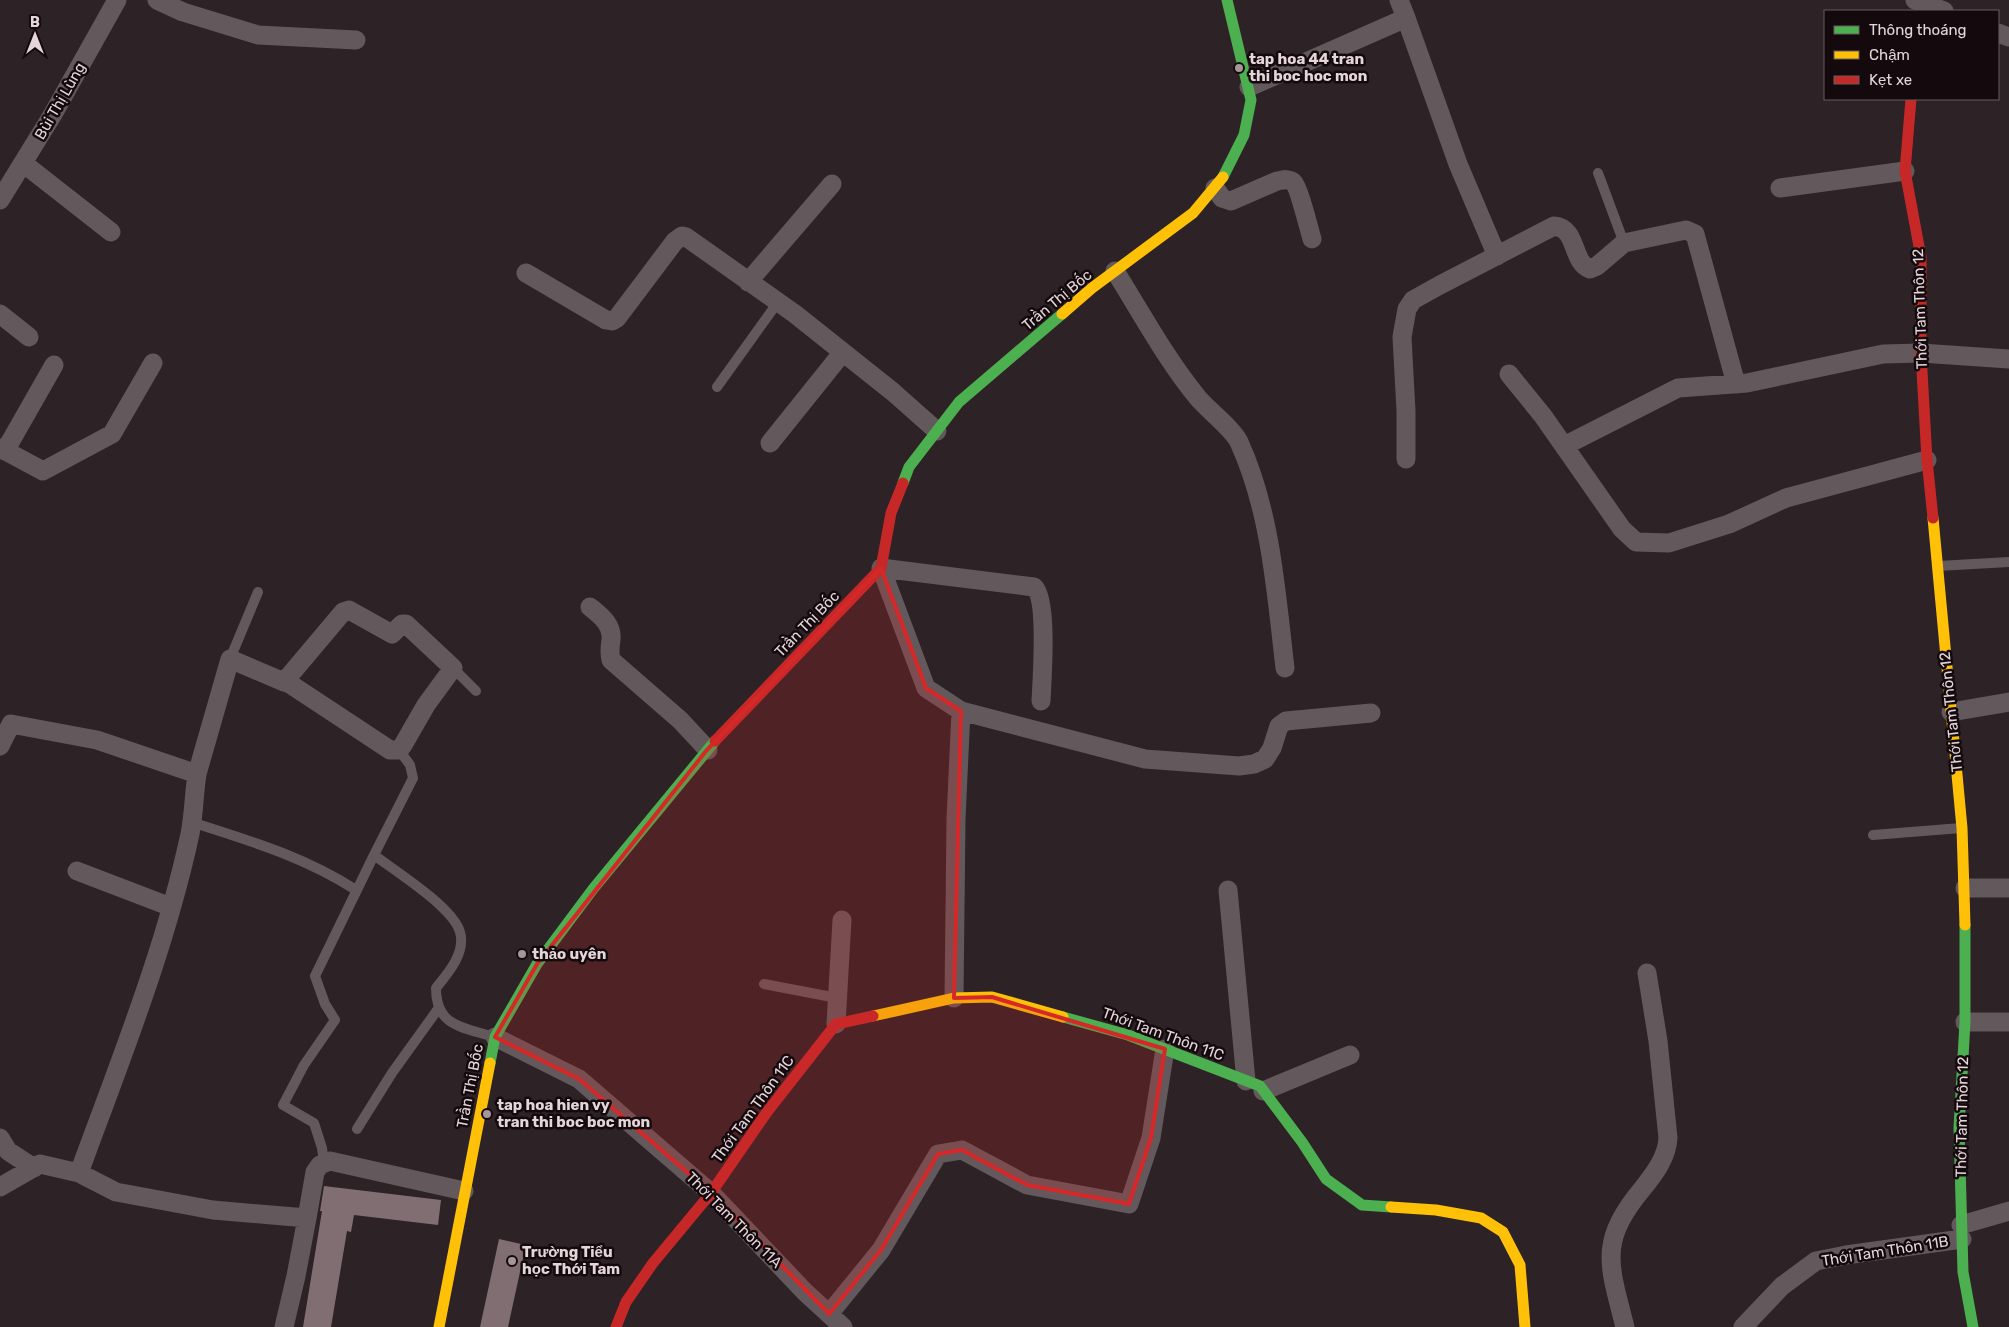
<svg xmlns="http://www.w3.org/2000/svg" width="2009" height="1327" viewBox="0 0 2009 1327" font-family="Rubik,sans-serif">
	<rect width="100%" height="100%" fill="#2d2225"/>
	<path fill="#806e73" d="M324,1186L441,1200L438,1225L354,1215L351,1232L347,1231L331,1327H303L322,1211H320Z
		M499,1239L521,1244L520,1248L525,1249L508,1327H480Z"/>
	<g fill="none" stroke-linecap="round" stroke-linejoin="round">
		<path stroke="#63585b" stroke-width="10" d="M1598,173L1624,243
			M717,387L778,302
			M1938,566L2009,562
			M230,659L258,592
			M453,668L476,691
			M399,750L410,765L413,778L374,855C395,871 453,907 460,932C466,953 448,973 436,988C436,1027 463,1027 494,1037
			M191,822C250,841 303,856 356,890
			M1873,835L1961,828
			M764,984L837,998
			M357,1129L392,1073L438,1009
			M324,1163L322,1148L314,1123L283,1105L304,1065L335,1020L325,1004L315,976L374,855"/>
		<path stroke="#63585b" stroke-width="19" d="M157,0L183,12L258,35L356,40
			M1399,0L1406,18
			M1915,0L1944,11
			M1998,33L2009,37
			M1249,87L1406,18L1458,164L1497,256
			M23,163L111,232
			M1215,188L1222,198L1231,201L1277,181C1283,180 1288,178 1293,182C1299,187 1309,229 1312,239
			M1780,188L1905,171
			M0,200L53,114L117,0
			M1115,271C1142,314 1166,359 1198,398C1208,410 1233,429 1239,442C1271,512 1276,592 1285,668
			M526,273L606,320L612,321L617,318L675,241L682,236L686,237L795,314L893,392L937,431
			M748,282L832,184
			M0,314L29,337
			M1509,374L1543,416L1622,529L1636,542L1669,543L1729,524L1786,498L1927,460
			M770,443L843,352
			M1564,446L1678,388L1747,383L1883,354L1921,353L2009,359
			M0,448L43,471L112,434L153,363
			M5,451L54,365
			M1406,459V411L1402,337L1407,309L1413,300L1440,285L1554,226C1578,228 1571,262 1590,269L1597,266L1624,243L1686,230L1695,234L1736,384
			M590,607C601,616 613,625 611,640C610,647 609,653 611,660L680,720L708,750
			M1041,701C1042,680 1048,599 1034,587L881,568L926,688L961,711L1145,759L1239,766L1254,764L1265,759L1272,748L1279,726L1286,721L1371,713
			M1951,712L2009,702
			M0,746L11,724L97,740L197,774C194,793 194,814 190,834C165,950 120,1061 79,1173L116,1192L213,1210L307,1218L315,1172L320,1165L330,1161L464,1191
			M197,774L230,659L284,682L290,684L390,750H399L403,745L426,705L453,668L406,624H402L392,634L349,610L343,612L284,682
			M77,871L171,907
			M1965,888H2009
			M1228,890L1246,1081
			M954,998L956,819L961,711
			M1965,1022H2009
			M836,1024L842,920
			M495,1037L579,1079L711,1193L805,1292L843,1327
			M1263,1091L1350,1055
			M0,1138L8,1151L34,1168
			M0,1187L40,1164L79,1173
			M1961,1225L2009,1211
			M829,1314L881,1250L938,1154L962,1150L1027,1185L1129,1204L1151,1138L1165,1049
			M284,1327L296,1276L307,1218
			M1625,1327C1609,1264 1598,1242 1643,1188C1655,1173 1667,1157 1668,1138L1658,1041L1647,973
			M1743,1327L1782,1286L1816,1261L1846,1255L1962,1239"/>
		<path stroke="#4caf50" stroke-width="11" d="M1223,177L1244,135L1251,100L1227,0
			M903,483L909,467L959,402L1062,314
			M1965,925V1022L1959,1128L1963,1272L1973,1327
			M1063,1017L1128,1035L1260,1086L1302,1142L1326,1179L1362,1205L1391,1207
			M490,1063L495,1037L537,964L593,889L715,741"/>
		<path stroke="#ffc107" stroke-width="11" d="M1062,314L1092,288L1193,213L1223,177
			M1933,518L1962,828L1965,925
			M873,1016L954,998L992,997L1063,1017
			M1391,1207L1436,1210L1481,1218L1503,1232L1520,1265L1525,1327
			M439,1327L490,1063"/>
		<path stroke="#c62828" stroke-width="11" d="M1911,99L1905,171L1921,257V353L1927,460L1933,518
			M715,741L881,568L891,513L903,483
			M616,1327L626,1302L653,1263L711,1193L767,1112L836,1024L873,1016"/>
	</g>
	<path fill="#d62828" fill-opacity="0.2" stroke="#d62828" stroke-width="4" stroke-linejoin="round" d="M881,568L926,688L961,711L954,998L992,997L1165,1049L1151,1138L1129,1204L1027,1185L962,1150L938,1154L881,1250L829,1314L711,1193L579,1079L495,1037L537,964L706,751Z"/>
	<g fill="#a4969a" stroke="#140a0d" stroke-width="2">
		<circle cx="1239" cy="68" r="5"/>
		<circle cx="522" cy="954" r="5"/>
		<circle cx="487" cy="1114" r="5"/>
		<circle cx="512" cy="1261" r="5"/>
	</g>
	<g text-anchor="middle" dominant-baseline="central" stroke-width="5" stroke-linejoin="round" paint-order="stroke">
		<g font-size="15" font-weight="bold" fill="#e4d5d9" stroke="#140a0d" text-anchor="start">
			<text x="1249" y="59">tap hoa 44 tran<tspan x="1249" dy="17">thi boc hoc mon</tspan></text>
			<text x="532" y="954">thảo uyên</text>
			<text x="497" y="1105">tap hoa hien vy<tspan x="497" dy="17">tran thi boc boc mon</tspan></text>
			<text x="522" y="1252">Trường Tiểu<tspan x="522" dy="17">học Thới Tam</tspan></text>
		</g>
		<g font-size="15" fill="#e4d5d9" stroke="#140a0d">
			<text transform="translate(60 101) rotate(-60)">Bùi Thị Lùng</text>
			<text transform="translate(1057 300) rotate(-40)">Trần Thị Bốc</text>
			<text transform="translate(1920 309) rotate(-92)">Thới Tam Thôn 12</text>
			<text transform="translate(807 624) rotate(-46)">Trần Thị Bốc</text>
			<text transform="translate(1951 712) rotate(-96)">Thới Tam Thôn 12</text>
			<text transform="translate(1163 1034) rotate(20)">Thới Tam Thôn 11C</text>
			<text transform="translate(470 1086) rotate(-79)">Trần Thị Bốc</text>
			<text transform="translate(753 1109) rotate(-54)">Thới Tam Thôn 11C</text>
			<text transform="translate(1962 1117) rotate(-89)">Thới Tam Thôn 12</text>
			<text transform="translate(734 1220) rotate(45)">Thới Tam Thôn 11A</text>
			<text transform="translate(1885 1251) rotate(-9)">Thới Tam Thôn 11B</text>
		</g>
	</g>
	<rect x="1824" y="10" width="175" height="90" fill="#140a0d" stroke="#675b5f"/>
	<rect x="1834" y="26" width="25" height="8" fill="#4caf50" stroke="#675b5f"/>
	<text x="1869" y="35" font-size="15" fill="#e4d5d9">Thông thoáng</text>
	<rect x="1834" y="51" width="25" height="8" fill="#ffc107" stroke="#675b5f"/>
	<text x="1869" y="60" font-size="15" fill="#e4d5d9">Chậm</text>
	<rect x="1834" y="76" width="25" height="8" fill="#c62828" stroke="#675b5f"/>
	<text x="1869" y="85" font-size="15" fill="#e4d5d9">Kẹt xe</text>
	<g transform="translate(35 35)" stroke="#140a0d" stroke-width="4" paint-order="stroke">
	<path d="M0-4L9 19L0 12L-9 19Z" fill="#e4d5d9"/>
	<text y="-8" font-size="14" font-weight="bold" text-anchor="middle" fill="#e4d5d9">B</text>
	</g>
</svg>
